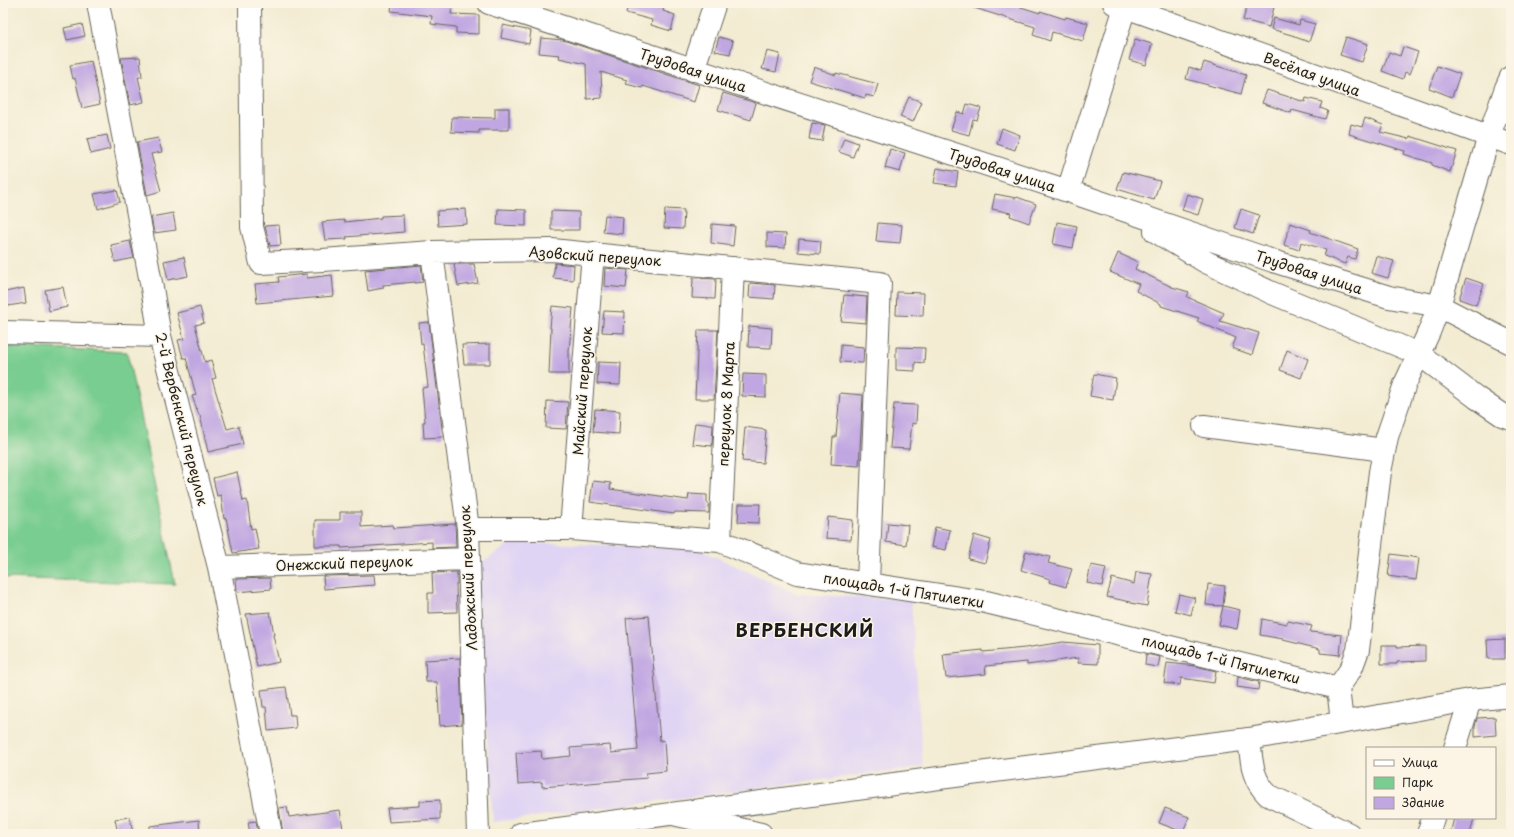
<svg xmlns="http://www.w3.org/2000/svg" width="1514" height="837" viewBox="0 0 1514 837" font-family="'Playpen Sans',sans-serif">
	<rect width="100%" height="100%" fill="#fcf5e5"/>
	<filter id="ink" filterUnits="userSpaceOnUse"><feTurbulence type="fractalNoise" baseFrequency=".025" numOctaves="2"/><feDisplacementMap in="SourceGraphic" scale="8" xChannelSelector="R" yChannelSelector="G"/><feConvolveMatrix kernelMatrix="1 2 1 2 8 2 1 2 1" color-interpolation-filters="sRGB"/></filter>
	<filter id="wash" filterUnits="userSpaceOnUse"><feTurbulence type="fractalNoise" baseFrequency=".012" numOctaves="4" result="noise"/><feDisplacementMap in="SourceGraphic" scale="16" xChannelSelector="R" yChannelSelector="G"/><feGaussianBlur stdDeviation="0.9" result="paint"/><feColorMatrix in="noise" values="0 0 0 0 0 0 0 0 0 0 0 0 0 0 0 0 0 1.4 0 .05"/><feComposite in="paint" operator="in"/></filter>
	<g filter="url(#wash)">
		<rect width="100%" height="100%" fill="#f3ecd3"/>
		<path fill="#e0d4f4" d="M512,542L696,548L798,594L911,600L923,767L493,822L475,568Z"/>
		<path fill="#79cd90" stroke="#4a7456" d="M3,346L127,352L175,584L3,578Z"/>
		<g id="blocks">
			<path fill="#c1a7e2" d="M392,3H441L452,4L451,14L479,15V34L456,33V27L431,24L432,16L391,11Z
				M629,3H665L663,11L675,15L671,31L651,25L652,20L626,13Z
				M969,3H1008L1040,13V11L1065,19L1066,17L1088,23L1083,41L1052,32L1050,41L1033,35L1035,27L968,6Z
				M1248,3H1261L1274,7L1269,27L1243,20Z
				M1274,18L1299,25L1300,20L1315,24L1309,42L1295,37V36L1271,29Z
				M82,24L85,36L67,40L64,28Z
				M503,25L531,31L529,44L501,38Z
				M719,37L733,41L730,54L715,51Z
				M1346,37L1368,44L1362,62L1340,55Z
				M541,38L563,40L699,85L694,102L643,86L642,88L626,84L627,80L601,72L602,98L587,99L586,64L559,58L560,55L539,53Z
				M1135,39L1152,44L1146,65L1129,60Z
				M1403,47L1418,52L1410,74L1405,72L1403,79L1382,71L1389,52L1400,56Z
				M767,51L780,54L776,72L762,69Z
				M140,57L142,77H138L144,102L130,105L121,58Z
				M91,61L100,104L82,108L75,78L73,79L70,65Z
				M1204,62L1246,75L1241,94L1186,79L1189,67L1201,71Z
				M1437,66L1460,74L1452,97L1429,88Z
				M814,67L836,75V73L878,84L874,97L866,95L865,98L809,81Z
				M1267,90L1305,102L1306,98L1322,102L1320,108L1328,111L1325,119L1292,110L1291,113L1262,103Z
				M723,93L756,103L751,120L718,110Z
				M909,97L922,102L913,122L900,117Z
				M967,104L981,108L977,120L973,119L969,135L951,130L957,112L964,114Z
				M495,108H509V130H479V133L451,132L452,117L495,118Z
				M1365,118L1383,125L1380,132L1409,139L1410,136L1457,151L1450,172L1432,165V163L1404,154L1405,151L1349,134L1351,124L1362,127Z
				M812,123L825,125L822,141L809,139Z
				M1002,128L1020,135L1015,150L997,144Z
				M107,135L110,149L91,154L87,139Z
				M158,138L162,152L151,154L161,191L147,195L137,142Z
				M844,138L858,143L853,157L839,152Z
				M890,149L905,153L900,172L885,168Z
				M937,168L958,172L956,186L934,183Z
				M1123,172L1160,181L1154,200L1117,189Z
				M117,190L120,202L98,209L94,194Z
				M995,194L1016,198L1017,197L1036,204L1029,223L1010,216L1011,213L992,209Z
				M1187,194L1203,199L1198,215L1182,210Z
				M466,209L467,224L438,226L437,211Z
				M498,209L526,210V226L497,225Z
				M665,209L684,210L683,229L664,228Z
				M1241,209L1259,215L1253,234L1235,228Z
				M551,211L579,212V230H551Z
				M173,213L176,230L154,233L151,217Z
				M403,215L404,232L346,237L347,239L325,240L322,222L344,220V222L381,218V216Z
				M605,215L623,217L622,234L603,232Z
				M1057,222L1077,226L1073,248L1053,244Z
				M878,223L902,225L900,243L876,241Z
				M1290,223L1311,230L1310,232L1358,249L1355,259L1348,257L1345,264L1324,256L1326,250L1301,242L1299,250L1284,245Z
				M712,224L735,226L733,246L711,243Z
				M279,225L281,245L270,246L265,226Z
				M767,233L786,234L785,248L767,247Z
				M799,239L821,241L820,254L798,252Z
				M130,241L134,258L115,262L111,245Z
				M1118,253L1138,262L1135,269L1172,287L1189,292L1187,297L1224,313L1220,321L1259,333L1252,355L1232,348L1236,338L1197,321L1199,318L1161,306V304L1136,291L1139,284L1110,272Z
				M1376,256L1394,261L1388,278L1371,273Z
				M184,257L188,276L168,280L164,261Z
				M555,263L574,265L573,280L553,278Z
				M454,264H474L478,283L458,286Z
				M421,265L423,282L415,283V282L383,285V288L368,291L365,270Z
				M605,268L628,270L626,288L604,286Z
				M307,274V278L332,275L334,296L257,303L255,284L279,282L278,277Z
				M693,278L716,279L715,299L692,298Z
				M1466,278L1484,284L1476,305L1459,299Z
				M750,283L775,285L774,299L749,297Z
				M63,287L67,307L49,311L45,290Z
				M24,288L26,303L8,306L5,292Z
				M897,292L924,293L923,316L896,315Z
				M844,295L867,297L866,323L841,321Z
				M552,306L573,308L569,350V374H549L551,328H550Z
				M200,307L204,323L195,325L205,362L211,360L216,378L212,379L227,429L239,426L243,444L208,452L200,415H199L192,396L196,395L186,358H183L178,340L184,339L177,313Z
				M604,311L625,312L624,333L602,332Z
				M429,322L443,437L424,438L423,422H425L422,388L428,387L423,344H421L419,323Z
				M749,326L772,328L771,348L748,347Z
				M698,330H718L714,399H695Z
				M490,344V364H464L462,345Z
				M841,345L864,347L863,363L840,362Z
				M896,347L925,348L924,363L915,362V371L896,370Z
				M1287,350L1308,359L1301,378L1280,370Z
				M598,362L621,363L620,385L597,384Z
				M743,374L766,375V397L742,396Z
				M1094,374L1116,378L1113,400L1090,396Z
				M840,393L863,395L859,466L831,464L833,437H836Z
				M547,401L568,402L566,429L546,428Z
				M894,404L917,405L916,424L912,423L909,449L890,448Z
				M595,409L620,411L619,434L593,432Z
				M695,423L713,425L712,446L692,444Z
				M745,427L766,430L763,463L742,461Z
				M237,472L243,501L247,500L251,529L255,528L259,549L233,553L226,518L224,519L221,495L217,496L213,478Z
				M593,481L611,483L610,489L688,500L689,494L707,495V503L709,504V513L675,512L674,514L590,502Z
				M739,504H760L759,523L738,522Z
				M340,512H361V527L393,525L394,528L455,524L456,547L432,548V542L341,548V546H315V520H340Z
				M828,517L853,520L851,540L826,538Z
				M888,523L908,525L906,545L886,542Z
				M935,527L950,530L946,550L931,547Z
				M974,535L991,540L985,563L968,559Z
				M1026,551L1050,557L1048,563L1072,569L1066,587L1049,582L1050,579L1021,570Z
				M1391,554L1419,558L1416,580L1388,576Z
				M1091,565L1106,568L1102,586L1087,583Z
				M457,572V584H456L457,612L428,613V593H433L432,573Z
				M1136,572L1152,574L1147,606L1131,603V602L1107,597L1112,578L1134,584Z
				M374,575L375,585L324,589L323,576Z
				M270,578L271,589L237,592L236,579Z
				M1208,584L1225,586L1223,606L1206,605Z
				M1179,594L1195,598L1191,615L1175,611Z
				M1223,606L1240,610L1237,629L1219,625Z
				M270,612L274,635H273L279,662L257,667L246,614Z
				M649,616L660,741L664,740L666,771L646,773L647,778L542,787V782L518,784L516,753L541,751L542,759L571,756L570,748L610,745L611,753L638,750L626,618Z
				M1262,619L1287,624L1288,621L1312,626L1310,632L1342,635L1340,655L1320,653V649L1283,640V639L1260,635Z
				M1505,639V659H1488L1487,640Z
				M1063,642L1098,645V664L1078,663V658L1027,665V662L985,666L986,674L946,678L943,654L983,650V652L1025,648Z
				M1381,645H1397V647L1425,646V661L1397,662V664H1381Z
				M1146,654L1160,657L1158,667L1145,665Z
				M460,658L462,724L440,726L437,682H426L425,660Z
				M1167,663L1196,666L1216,671L1214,683L1181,678L1180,685L1164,683Z
				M1238,677L1259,682L1258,690L1237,687Z
				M286,687L290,715H295L296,728L268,731L266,707H263L261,690Z
				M1495,717L1496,735L1475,737V727L1477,718Z
				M440,800V819L389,822L387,808L420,806V801Z
				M287,807L289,817L340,810L343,829L283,834L279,808Z
				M1165,808L1189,817L1183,832L1159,823Z
				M130,817L133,834H118L115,819Z
				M1454,818H1474L1470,834H1450Z
				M199,820L200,834H150V826Z
				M256,821L258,834H250L248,822Z"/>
		</g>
	</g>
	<g filter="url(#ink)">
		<use href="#blocks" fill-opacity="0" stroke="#67655c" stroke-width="1"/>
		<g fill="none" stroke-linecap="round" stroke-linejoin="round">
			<g stroke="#67655c" stroke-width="24">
				<path id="minor" d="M98,3L152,288L160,336L219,567L271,834
					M250,3L252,227L261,263L323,260L432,252L552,250L880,283L868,583
					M489,3L1068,191L1273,261L1389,297L1439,306L1511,343
					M1114,3L1511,144
					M693,70L715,3
					M1068,191L1125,7
					M1155,231L1206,262L1272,293L1419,354L1477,398L1502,415L1511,418
					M432,252L468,529L478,834
					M3,332L160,336
					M1204,426L1384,450
					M468,529H571L720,541L797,573L986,602L1338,688
					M571,529L593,253
					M720,541L733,268
					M219,567L468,559
					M1342,722L1338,688L1351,669L1358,650L1380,472L1387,437L1405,384L1429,332L1439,306L1489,136L1506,88L1511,77
					M1249,739C1252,762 1251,778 1268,795L1349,834
					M1455,748L1470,700
					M673,814L761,834
					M1428,834L1433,818"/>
			</g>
			<g stroke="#67655c" stroke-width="24">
				<path id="major" d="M521,834L939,778L1249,739L1470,700L1511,696"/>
			</g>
			<use href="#minor" stroke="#fff" stroke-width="22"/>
			<use href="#major" stroke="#fff" stroke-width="22"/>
		</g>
	</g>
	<g text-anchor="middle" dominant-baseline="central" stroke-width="3" stroke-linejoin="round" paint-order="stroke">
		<g font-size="14" fill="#1c1c1c" stroke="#fcf5e5">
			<text transform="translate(693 70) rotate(18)">Трудовая улица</text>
			<text transform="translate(1312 74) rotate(20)">Весёлая улица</text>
			<text transform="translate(1002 170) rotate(18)">Трудовая улица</text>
			<text transform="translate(595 256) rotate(4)">Азовский переулок</text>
			<text transform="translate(1309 272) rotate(18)">Трудовая улица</text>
			<text transform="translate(582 391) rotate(-86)">Майский переулок</text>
			<text transform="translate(726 404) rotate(-87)">переулок 8 Марта</text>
			<text transform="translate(182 419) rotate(76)">2-й Вербенский переулок</text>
			<text transform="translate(344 563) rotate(-2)">Онежский переулок</text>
			<text transform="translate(468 578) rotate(-93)">Ладожский переулок</text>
			<text transform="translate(904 590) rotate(9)">площадь 1-й Пятилетки</text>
			<text transform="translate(1221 659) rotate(14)">площадь 1-й Пятилетки</text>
		</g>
		<g font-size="18" font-weight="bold" letter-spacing="1" fill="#1c1c1c" stroke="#fcf5e5">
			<text x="805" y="629">ВЕРБЕНСКИЙ</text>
		</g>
	</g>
	<rect width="1514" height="837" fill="none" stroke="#fcf5e5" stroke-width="16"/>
	<rect x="1366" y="747" width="130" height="72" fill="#fcf5e5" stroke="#a29e95"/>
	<rect x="1374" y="760" width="20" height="6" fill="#ffffff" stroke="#a29e95"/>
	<text x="1402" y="767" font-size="12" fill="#1c1c1c">Улица</text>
	<rect x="1374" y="777" width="20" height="12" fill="#79cd90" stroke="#a29e95"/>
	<text x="1402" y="787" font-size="12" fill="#1c1c1c">Парк</text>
	<rect x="1374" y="797" width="20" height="12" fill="#c1a7e2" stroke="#a29e95"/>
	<text x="1402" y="807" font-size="12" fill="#1c1c1c">Здание</text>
</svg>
